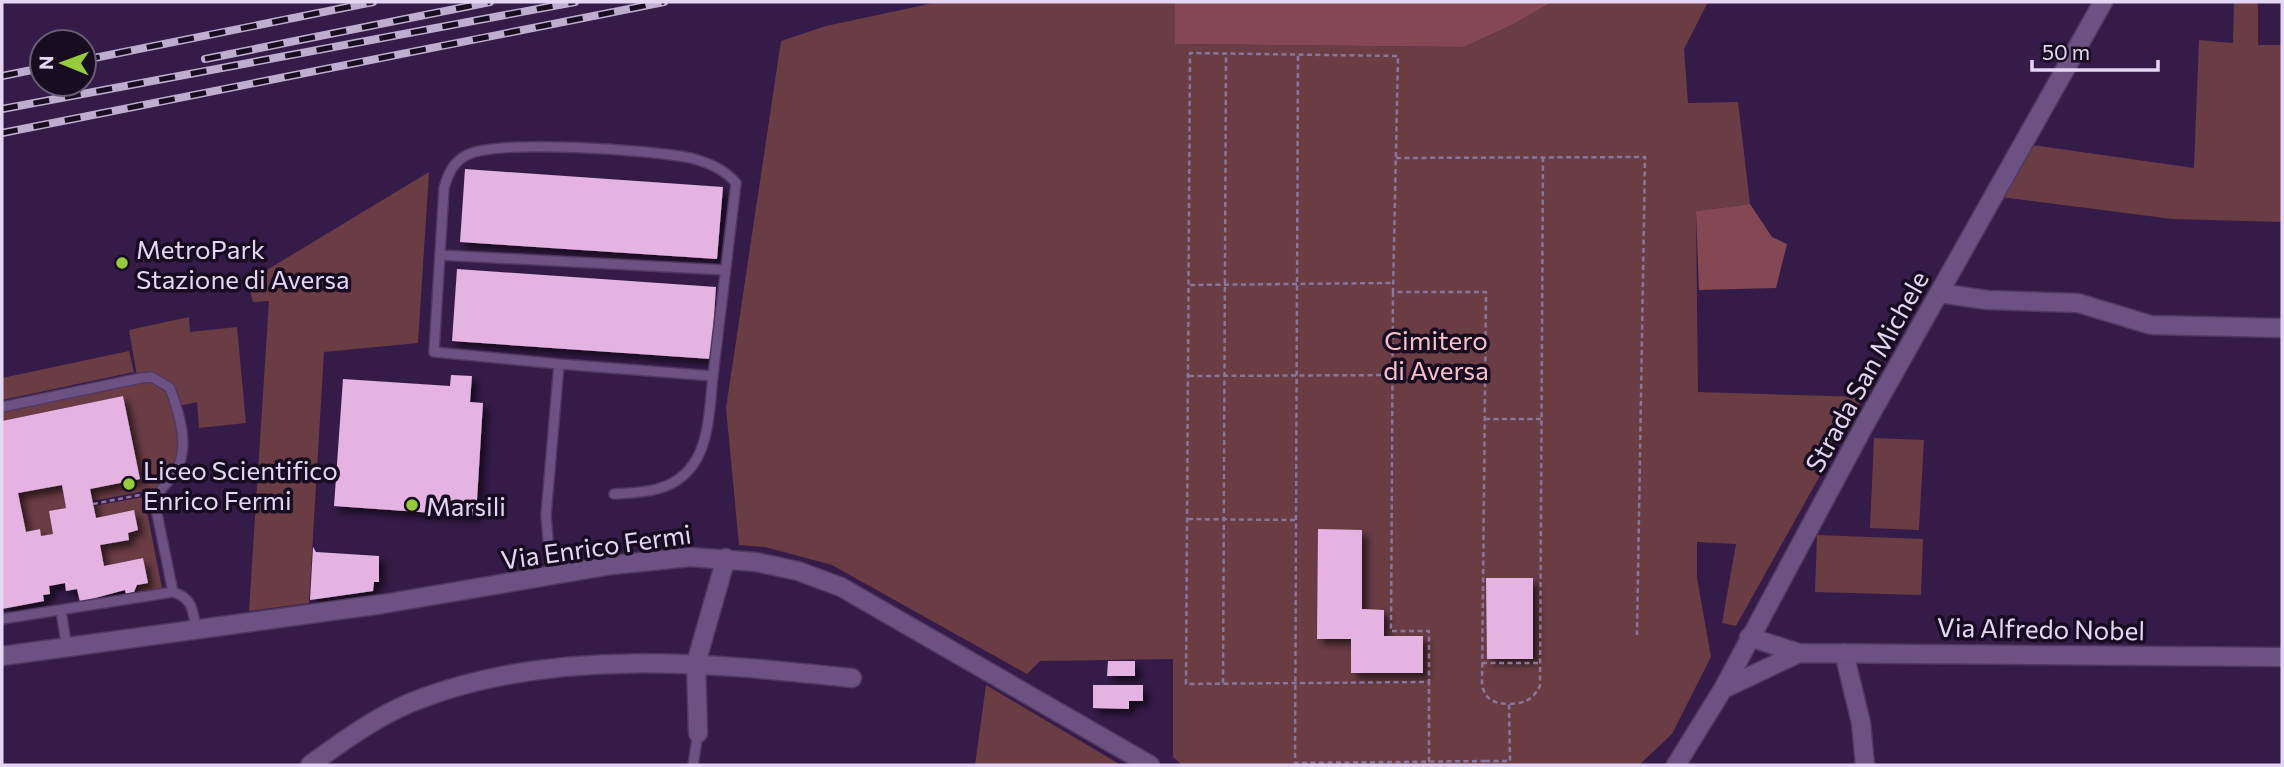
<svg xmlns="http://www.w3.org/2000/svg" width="2284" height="767" viewBox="0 0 2284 767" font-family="Commissioner,sans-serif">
	<defs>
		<filter id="shadow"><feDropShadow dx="5.5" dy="5.5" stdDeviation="3.5" flood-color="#0009"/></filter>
	</defs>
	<rect width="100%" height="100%" fill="#351b48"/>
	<path fill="#6a3c44" d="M938,2H1175L1176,44L1464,47L1514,24L1552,2H1708L1684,49L1688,103L1738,102L1750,204L1696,211L1698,392L1864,397L1736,626L1722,623L1736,544L1697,542V578L1711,657L1672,734L1639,765H1182L1173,757V659L1040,661L1027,674L832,565L765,547L739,545L726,408L781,41L826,26Z
		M2234,2H2258V45H2282V222L2172,219L2001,197L2032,145L2194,168L2199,40L2233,43Z
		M429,172L418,343L324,352L309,603L249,611L269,301L253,302L247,282Z
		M189,317L190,332L237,327L246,423L199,428L197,402L179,406C172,383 163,372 137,376L129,330Z
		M129,351L134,372L2,400V378Z
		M150,380L167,391L180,443L178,460L154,495L145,491L92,501L90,489L140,478L123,396L2,421V411Z
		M1874,438L1924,440L1919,530L1870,528Z
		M62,485L66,508L49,511L53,534L41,536L39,529L26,532L18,493Z
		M144,497L162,588L134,592L138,589L143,558L104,566L100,545L129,540L128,533L138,531L134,511L96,518L93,506Z
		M1817,535L1923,539L1921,595L1815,592Z
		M986,685L1121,765H975Z"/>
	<path fill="#834853" d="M1175,2H1552L1514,24L1464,47L1175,44Z
		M1750,204L1772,237L1787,244L1776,288L1699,290L1696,211Z"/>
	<path fill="#e4b3e2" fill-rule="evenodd" filter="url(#shadow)" d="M465,169L723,187L717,259L460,242Z
		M457,269L716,287L711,359L452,341Z
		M451,375L472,376L470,402L483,403L476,516L334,506L343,379L450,386Z
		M123,396L140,479L90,489L96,518L134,510L138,530L128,533L129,540L100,545L104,566L143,558L148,583L137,585L134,592L126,594L125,590L80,602L77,589L66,591L65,583L49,586L50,594L43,595L44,601L2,609V421ZM62,485L66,508L49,511L53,534L41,536L40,529L26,532L18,493Z
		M1318,529L1362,530V609L1384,610V636H1423V673H1351V639H1317Z
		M313,547L316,552L379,556V582H374L373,591L310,600Z
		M1486,578H1533V659H1487Z
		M1108,661H1135V676H1107Z
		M1093,685H1143V701H1129V709L1093,708Z"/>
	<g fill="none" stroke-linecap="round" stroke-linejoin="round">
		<g stroke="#503961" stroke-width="12">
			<path id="lane" d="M440,255L725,270
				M2,407L141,378L152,377L170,388C179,413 191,448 175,473C167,484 158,489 155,504L173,592
				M614,494C628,493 644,493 657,489C710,475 708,421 713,376
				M551,576L546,515L559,364L713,376L736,183C724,169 709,163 691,158C653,150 498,139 467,155C453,162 448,174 444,188L434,352L559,364
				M61,611L67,648
				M2,619L173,592C193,598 193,611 196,630
				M693,765L698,733"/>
		</g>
		<g stroke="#503961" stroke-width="21">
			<path id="street" d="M1939,293L1987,300L2078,303L2151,325L2282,328
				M1749,637L1799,653L2282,657
				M1844,653L1861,723L1865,765
				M2,656L383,604L612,565L690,557L756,562L798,571L841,587L1150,765
				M1723,689L1799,653
				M698,733L696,663L726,558
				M310,765C343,741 381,713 420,699C557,647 709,663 852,678
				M1676,765L1723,689L1864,426L2103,2"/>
		</g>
		<path stroke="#8a769b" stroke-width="2.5" stroke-dasharray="5 3.5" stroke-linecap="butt" d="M1298,56L1295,763L1484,761V765
			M1396,158L1645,157L1637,635
			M1190,285L1393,283
			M1393,292L1391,631H1429V681
			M1189,376L1393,375
			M1485,419H1541
			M93,504L145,494
			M1188,519L1296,520
			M1482,663H1541
			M1223,683L1226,54
			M1510,704C1526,703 1532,700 1540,686L1543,157
			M1429,762V682L1186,684L1190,53L1398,56L1393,292H1486L1482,685C1486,701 1494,703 1509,704L1510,761H1484"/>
		<use href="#lane" stroke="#6c5183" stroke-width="9"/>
		<use href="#street" stroke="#6c5183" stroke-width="18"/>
		<g stroke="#beadce" stroke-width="8">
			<path id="rail" d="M205,59L490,2
				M84,60L373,2
				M2,76L42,68
				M2,109L575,2
				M2,133L664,2"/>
		</g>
		<use href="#rail" stroke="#170c20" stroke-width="5" stroke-dasharray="16" stroke-linecap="butt"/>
	</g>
	<g fill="#96cc3a" stroke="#170c20" stroke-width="2.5">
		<circle cx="122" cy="263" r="7"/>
		<circle cx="129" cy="484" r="7"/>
		<circle cx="412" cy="505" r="7"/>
	</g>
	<g text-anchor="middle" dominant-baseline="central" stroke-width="7" stroke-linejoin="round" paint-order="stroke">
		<g font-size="26" fill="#e5d7f4" stroke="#170c20" text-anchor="start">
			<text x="136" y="248">MetroPark<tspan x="136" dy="30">Stazione di Aversa</tspan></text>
			<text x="143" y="469">Liceo Scientifico<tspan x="143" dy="30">Enrico Fermi</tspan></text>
			<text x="426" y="505">Marsili</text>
		</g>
		<g font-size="26" fill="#f9c0c9" stroke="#170c20">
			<text x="1436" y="339">Cimitero<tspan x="1436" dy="30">di Aversa</tspan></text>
		</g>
		<g font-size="26" fill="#e5d7f4" stroke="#170c20">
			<text transform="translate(1866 371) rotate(-61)">Strada San Michele</text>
			<text transform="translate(596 546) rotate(-8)">Via Enrico Fermi</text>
			<text transform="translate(2041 628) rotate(1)">Via Alfredo Nobel</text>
		</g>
	</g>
	<rect width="2284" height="767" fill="none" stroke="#e5d7f4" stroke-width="7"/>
	<g transform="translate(63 63) rotate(271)"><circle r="33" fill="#170c20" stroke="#695d75" stroke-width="2"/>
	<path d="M0-5L12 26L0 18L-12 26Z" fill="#96cc3a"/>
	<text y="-10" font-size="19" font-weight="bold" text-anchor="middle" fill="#e5d7f4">N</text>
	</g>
	<path d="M2032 60v10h126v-10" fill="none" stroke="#e5d7f4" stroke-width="3.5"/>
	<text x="2042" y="60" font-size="21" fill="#e5d7f4" stroke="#170c20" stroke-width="5" paint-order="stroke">50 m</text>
</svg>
